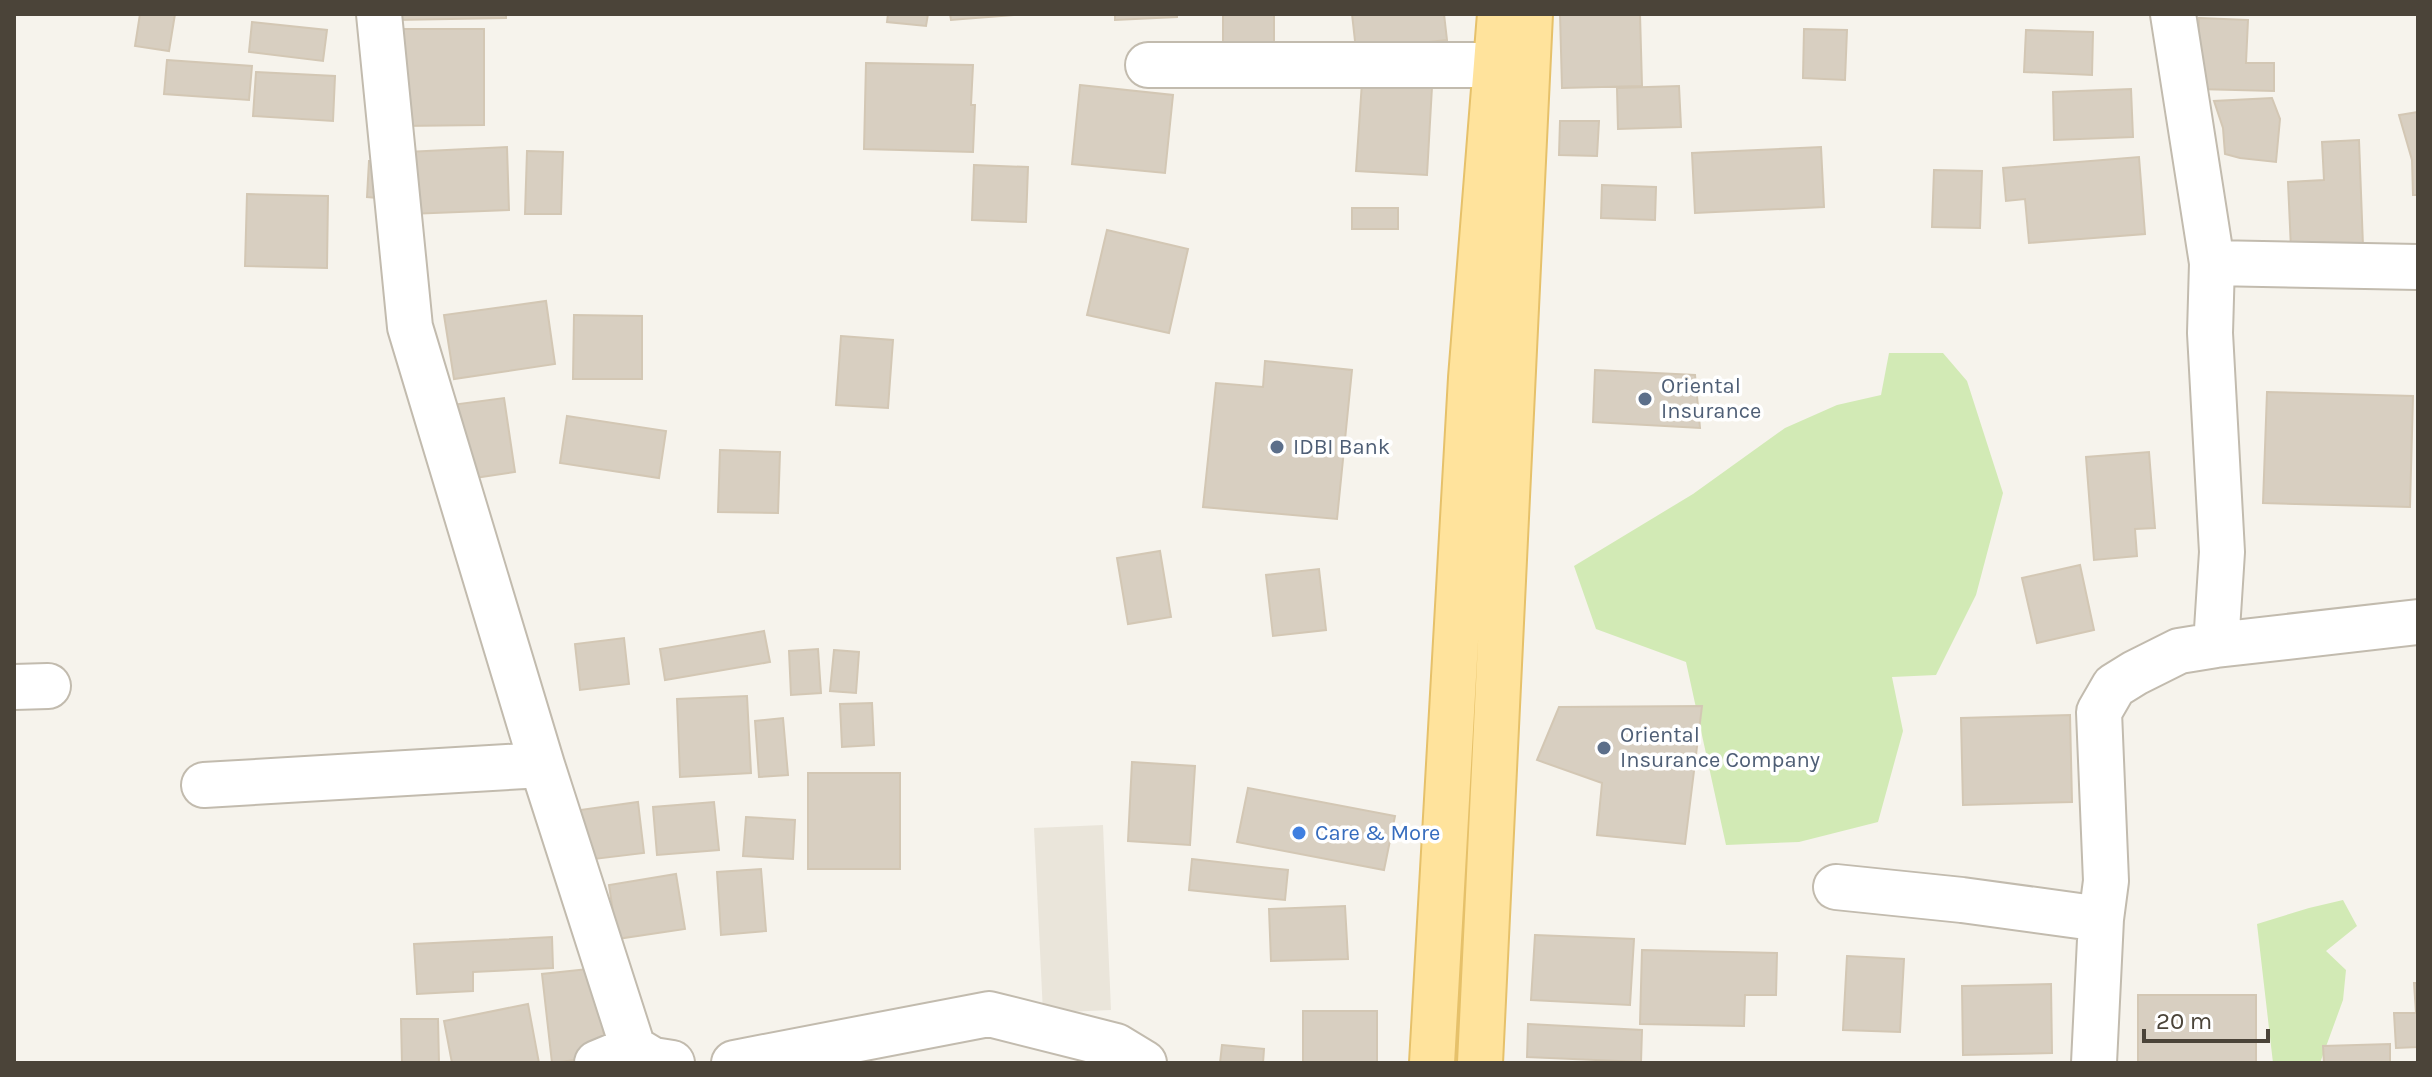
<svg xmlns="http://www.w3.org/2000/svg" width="2432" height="1077" viewBox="0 0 2432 1077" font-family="Karla,sans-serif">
	<rect width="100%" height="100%" fill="#f6f3ec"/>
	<path fill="#eae5da" d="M1103,825L1111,1010L1043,1013L1034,828Z"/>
	<path fill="#d2eab5" d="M1889,353H1943L1967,381L2003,493L1976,595L1936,675L1892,677L1903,731L1878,822L1799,842L1726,845L1686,662L1596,629L1574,566L1693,494L1785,428L1837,405L1881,395Z
		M2343,900L2357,926L2326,951L2346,970L2343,1000L2320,1063H2273L2257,924L2309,908Z"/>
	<path fill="#d8cfc1" stroke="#d3c7b4" stroke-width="2" d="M140,14H175L169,51L135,46Z
		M394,14H506V18L395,20Z
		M888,14H928L926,26L887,22Z
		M950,14H1013V15L951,20Z
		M1115,14H1177V17L1115,20Z
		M1223,14H1274V53L1223,54Z
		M1352,14H1444L1447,40L1356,50Z
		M1560,14H1640L1642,86L1562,88Z
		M2199,18L2248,20L2246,63H2274V91L2197,89Z
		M252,22L327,30L323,61L249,52Z
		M401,29H484V125L401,126Z
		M1804,29L1847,30L1845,80L1803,78Z
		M2026,30L2093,32L2092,75L2024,72Z
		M167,60L252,66L249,100L164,94Z
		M866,63L973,65L971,105H975L973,152L864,149Z
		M256,72L335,76L333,121L253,116Z
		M1362,82L1432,87L1427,175L1356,171Z
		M1080,85L1173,95L1165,173L1072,164Z
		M1679,86L1681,127L1618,129L1617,88Z
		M2131,89L2133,137L2054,140L2053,92Z
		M2272,98L2280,119L2276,162L2240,158L2225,154L2223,128L2214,101Z
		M2418,112V195H2413L2412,160L2399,115Z
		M1560,121H1599L1597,156L1559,155Z
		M2359,140L2363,246L2291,249L2288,182L2324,180L2322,142Z
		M507,147L509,210L409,214L407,152Z
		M1821,147L1824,207L1695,213L1692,153Z
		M527,151L563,152L561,214H525Z
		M2139,157L2145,234L2029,243L2025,199L2006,201L2003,168Z
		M369,161H377V198L367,197Z
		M974,165L1028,167L1026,222L972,220Z
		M1934,170L1982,171L1980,228L1932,227Z
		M1602,185L1656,187L1655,220L1601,218Z
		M247,194L328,196L327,268L245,266Z
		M1352,208H1398V229H1352Z
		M1107,230L1188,249L1169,333L1087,315Z
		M546,301L555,364L454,379L444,315Z
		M574,315L642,316V379H573Z
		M841,336L893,340L888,408L836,405Z
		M1265,361L1352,370L1337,519L1203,507L1216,383L1263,387Z
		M1595,370L1695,375L1700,428L1593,422Z
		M2267,392L2413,396L2410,507L2263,503Z
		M504,398L515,472L461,480L451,405Z
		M567,416L666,431L659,478L560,463Z
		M720,450L780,452L778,513L718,512Z
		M2149,452L2155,528L2135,529L2137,556L2094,560L2086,457Z
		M1160,551L1171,617L1128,624L1117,558Z
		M2080,565L2094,630L2037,643L2022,578Z
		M1319,569L1326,630L1273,636L1266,575Z
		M764,631L770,662L665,680L660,649Z
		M624,638L629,684L580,690L575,644Z
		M818,649L821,693L791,695L789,651Z
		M834,650L859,652L856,693L830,691Z
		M747,696L751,773L680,777L677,699Z
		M872,703L874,745L842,747L840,704Z
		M1702,706L1685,844L1597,835L1602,783L1537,760L1559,707Z
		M2070,715L2072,802L1963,805L1961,718Z
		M783,718L788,775L759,777L755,721Z
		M1132,762L1195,766L1190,845L1128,841Z
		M808,773H900V869H808Z
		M1248,788L1395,816L1384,870L1237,842Z
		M638,802L644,853L586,860L580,810Z
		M714,802L719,850L657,855L653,807Z
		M746,817L795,820L793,859L743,856Z
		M1192,859L1288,870L1285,900L1189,890Z
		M761,869L766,931L721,935L717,872Z
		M676,874L685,929L617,939L609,885Z
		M1345,906L1348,959L1271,961L1269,909Z
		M1535,935L1634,939L1630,1005L1531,1000Z
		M552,937L553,968L473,972V991L417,994L414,944Z
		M1642,950L1777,953L1776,995H1745L1744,1026L1640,1024Z
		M1847,956L1904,959L1900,1032L1843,1030Z
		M597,968L606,1056L552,1063L542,974Z
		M2414,983H2418V1047L2396,1048L2394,1013H2416Z
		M2051,984L2052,1053L1963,1055L1962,986Z
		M2138,995H2256V1063H2138Z
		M528,1004L539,1063H452L444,1021Z
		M1303,1011H1377V1063H1303Z
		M401,1019H438L439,1063H402Z
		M1528,1024L1642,1030L1641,1062L1527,1057Z
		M2390,1044V1063H2324L2323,1046Z
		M1222,1045L1264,1049L1263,1063H1220Z"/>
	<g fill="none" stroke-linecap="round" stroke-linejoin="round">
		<g stroke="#c2bbae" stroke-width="48">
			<path id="street" d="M379,14L410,327L542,765L633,1048L653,1060L672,1063
				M1148,65H1495
				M2212,263L2418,267
				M2216,645L2418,622
				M14,687L48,686
				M204,785L542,765
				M1836,887L1962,900L2101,919
				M597,1063L633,1048
				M734,1063L989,1014L1116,1046L1144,1063
				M2094,1063L2101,919L2106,881L2099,712L2114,686L2135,673L2179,651L2216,645L2222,552L2210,333L2212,263L2173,14"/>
		</g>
		<g stroke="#e6c16a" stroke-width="48">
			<path id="primary" d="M1432,1063L1471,378L1500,14
				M1480,1063L1530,14"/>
		</g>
		<use href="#street" stroke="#fff" stroke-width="44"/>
		<use href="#primary" stroke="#ffe39c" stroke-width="44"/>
	</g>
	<g fill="#5c6f8a" stroke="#fff" stroke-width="3">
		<circle cx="1645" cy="399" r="8"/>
		<circle cx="1277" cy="447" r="8"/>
		<circle cx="1604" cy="748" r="8"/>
	</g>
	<circle fill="#3f7fe0" stroke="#fff" stroke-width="3" cx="1299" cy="833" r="8"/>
	<g text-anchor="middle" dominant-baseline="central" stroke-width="7" stroke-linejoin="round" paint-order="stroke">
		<g font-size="22" fill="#4e5e75" stroke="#fff" text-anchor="start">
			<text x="1661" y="386">Oriental<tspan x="1661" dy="25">Insurance</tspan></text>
			<text x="1293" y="447">IDBI Bank</text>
			<text x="1620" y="735">Oriental<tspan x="1620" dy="25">Insurance Company</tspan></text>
		</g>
		<g font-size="22" fill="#366cbe" stroke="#fff" text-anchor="start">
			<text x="1315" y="833">Care &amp; More</text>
		</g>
	</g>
	<rect width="2432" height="1077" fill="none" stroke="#4b4439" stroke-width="32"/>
	<path d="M2144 1029v12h124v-12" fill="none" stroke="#4b4439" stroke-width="4"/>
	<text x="2156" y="1029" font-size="24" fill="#4b4439" stroke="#ffffff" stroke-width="6" paint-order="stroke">20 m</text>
</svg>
